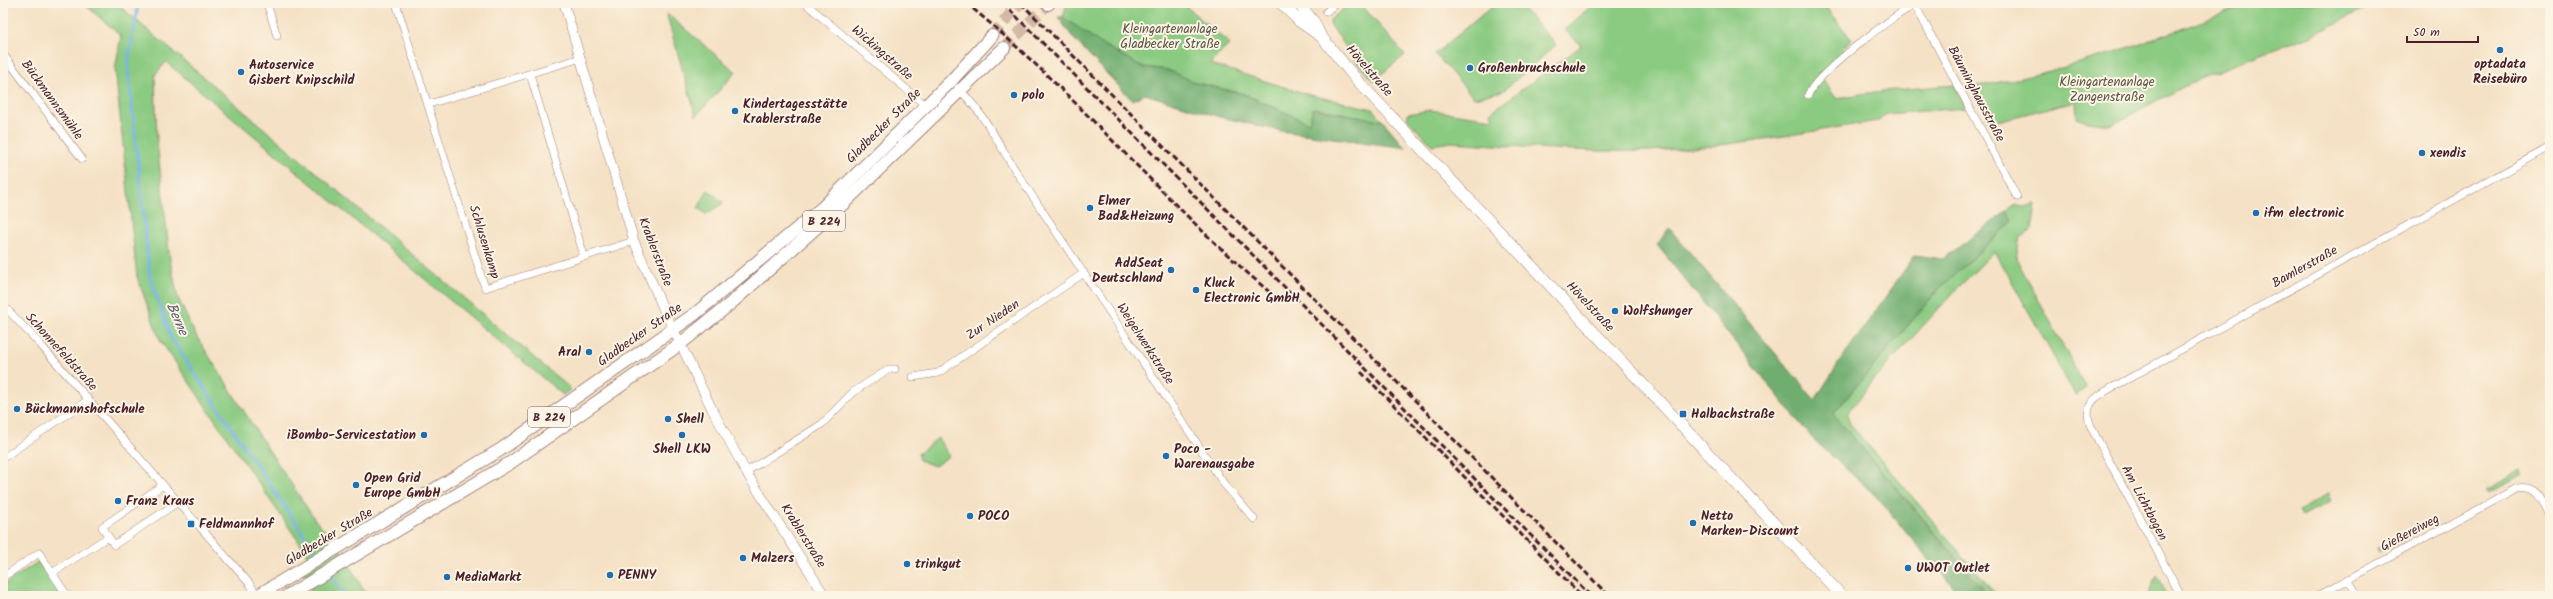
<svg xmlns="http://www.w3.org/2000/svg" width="2553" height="599" viewBox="0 0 2553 599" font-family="Kalam,sans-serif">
	<rect width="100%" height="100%" fill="#fcf5e5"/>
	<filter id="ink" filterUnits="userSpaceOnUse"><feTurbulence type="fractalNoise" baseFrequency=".025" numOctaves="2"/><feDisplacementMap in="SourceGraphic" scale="8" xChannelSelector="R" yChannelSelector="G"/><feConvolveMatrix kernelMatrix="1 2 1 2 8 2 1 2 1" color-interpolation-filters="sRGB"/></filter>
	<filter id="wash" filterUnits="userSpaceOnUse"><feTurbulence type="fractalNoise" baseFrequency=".012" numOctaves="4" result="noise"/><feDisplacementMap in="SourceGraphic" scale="16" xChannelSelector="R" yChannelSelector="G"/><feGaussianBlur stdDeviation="0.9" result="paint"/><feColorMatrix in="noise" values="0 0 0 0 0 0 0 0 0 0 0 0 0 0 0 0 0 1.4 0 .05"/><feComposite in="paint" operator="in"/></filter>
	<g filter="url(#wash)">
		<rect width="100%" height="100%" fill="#f5e1c5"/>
		<path fill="#8aca81" stroke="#6a7456" d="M83,3H116L571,389L563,395L166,62L155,75L157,142L170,260L178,298L195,334L268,449L316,521L335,541L367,596H314L307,585L315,579L295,569L310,558L160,340L137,277L115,69L121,36Z
			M1067,3H1182L1230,44L1210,64L1310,95L1373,109L1383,121L1314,108L1309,123L1244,94L1197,83L1168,70L1143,67L1103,45L1063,17Z
			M1350,3H1360L1405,55L1373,81L1355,60L1330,24L1331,19Z
			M1496,3H1518L1556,45L1503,91L1474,98L1435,54Z
			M1594,3H1834L1827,9L1852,40L1843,48L1846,53L1820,75L1836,98L1882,91L1955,85L1966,108L1886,114L1879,121C1803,132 1725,148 1648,151C1583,153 1516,146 1451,142L1432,145L1407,119L1408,114L1430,110L1493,119L1491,112L1581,46L1565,30Z
			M2252,3H2375L2315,34L2206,75L2111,125L2088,122L2077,118L2076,101L1990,123L1976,86C2072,72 2161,36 2252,3Z
			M666,13L736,72L696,116Z
			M708,190L724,203L706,214L698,208Z
			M2036,204L2032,230L2020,237L2016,258L2086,388L2075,395L1995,251L1954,292L1872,382L1847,414L1850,424L1997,596H1990L1833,414L1938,290L2013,221L2007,211L2014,205L2024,207Z
			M938,438L949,456L935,466L919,460L918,454Z
			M2521,471L2523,475L2489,493L2486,490Z
			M2328,494L2331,501L2301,516L2298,511Z
			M2402,536L2404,540L2379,553L2377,549Z
			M39,561L61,594L58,596H3V585Z
			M2156,575L2168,596H2147Z"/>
		<path fill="#6fae6f" stroke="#5c664d" d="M1058,17H1063L1103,45L1143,67L1168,70L1197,83L1244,94L1309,123L1313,108L1383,121L1406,148L1281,131L1220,117L1145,94L1132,100L1074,39Z
			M2007,211L2013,221L1938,290L1833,414L1988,596H1961L1873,493L1812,438L1794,416L1657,245L1669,228L1815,400L1840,361L1915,255L1943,259Z"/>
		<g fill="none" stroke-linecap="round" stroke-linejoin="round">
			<path stroke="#79b3e9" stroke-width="3" d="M138,3C136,25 129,46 128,68L150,277L171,338L318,556
				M330,574L345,596"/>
		</g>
	</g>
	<g filter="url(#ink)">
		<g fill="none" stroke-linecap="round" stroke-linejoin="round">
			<path stroke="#d3baa6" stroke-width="12" stroke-dasharray="12 6" stroke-linecap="butt" d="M992,36L1020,3
				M1004,48L1048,4"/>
			<g stroke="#a08078" stroke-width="8">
				<path id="minor" d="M267,3L277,36
					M396,3L485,288L634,241
					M805,3L925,105
					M1914,3L2017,197
					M1326,12L1336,3
					M3,54L82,159
					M530,74L584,256
					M958,88C982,111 998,142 1015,170L1224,484L1254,519
					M1808,95C1815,75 1894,14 1915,5
					M429,104L581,58
					M3,305L39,343L249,583L258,596
					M913,377L938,373L1084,273
					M3,458L88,400
					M746,472L822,424L853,392L889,369H895
					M163,485L102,527L114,545L178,502
					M52,573L108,537
					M3,577L39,553L66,594L63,596
					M2348,579L2358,596
					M2181,596L2091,427C2084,409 2090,400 2106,391L2550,147
					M2318,596L2518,488C2537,484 2543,505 2550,519"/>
			</g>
			<g stroke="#a08078" stroke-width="10">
				<path id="tertiary" d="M564,3L634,241L663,308L712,409L746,472L825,596"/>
			</g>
			<g stroke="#a08078" stroke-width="12">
				<path id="secondary" d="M1281,3L1299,21L1319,35
					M1298,3L1314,22L1320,35L1356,79L1842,596"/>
			</g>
			<g stroke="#a08078" stroke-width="14">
				<path id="primary" d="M1048,4L1049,3
					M257,596L500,450L695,314L824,206L951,81L992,36
					M287,596L510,463L680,344L730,304L844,203L1004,48"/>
			</g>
			<use href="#minor" stroke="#fff" stroke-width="7"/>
			<use href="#tertiary" stroke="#fff" stroke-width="9"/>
			<use href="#secondary" stroke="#fff" stroke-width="11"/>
			<use href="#primary" stroke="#fff" stroke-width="12"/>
			<path stroke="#4a1f2b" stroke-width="3" stroke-dasharray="6 3" stroke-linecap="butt" d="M966,3C1078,94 1168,208 1279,300
				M1003,3L1591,596
				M1021,3L1609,596
				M1361,372L1582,596"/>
		</g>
	</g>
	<g fill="#1f6fb2" stroke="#fcf5e5" stroke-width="1.5">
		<circle cx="2500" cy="50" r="4"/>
		<circle cx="1470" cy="68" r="4"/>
		<circle cx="241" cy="72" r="4"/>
		<circle cx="1014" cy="95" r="4"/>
		<circle cx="735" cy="111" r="4"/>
		<circle cx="2422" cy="153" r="4"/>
		<circle cx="1090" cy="208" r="4"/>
		<circle cx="2256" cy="213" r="4"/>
		<circle cx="1171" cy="270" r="4"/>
		<circle cx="1196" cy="290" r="4"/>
		<circle cx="1615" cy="311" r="4"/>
		<circle cx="589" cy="352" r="4"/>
		<circle cx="17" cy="409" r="4"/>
		<rect x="1679" y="410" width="8" height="8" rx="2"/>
		<circle cx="668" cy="419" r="4"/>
		<circle cx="424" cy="435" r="4"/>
		<circle cx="682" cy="435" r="4"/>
		<circle cx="1166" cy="456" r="4"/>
		<circle cx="356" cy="485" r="4"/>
		<circle cx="118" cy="501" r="4"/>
		<circle cx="970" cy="516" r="4"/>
		<circle cx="1693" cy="523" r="4"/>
		<rect x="187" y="520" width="8" height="8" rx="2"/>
		<circle cx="743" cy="558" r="4"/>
		<circle cx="907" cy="564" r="4"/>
		<circle cx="1908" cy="568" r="4"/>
		<circle cx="610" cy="575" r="4"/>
		<circle cx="447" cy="577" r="4"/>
	</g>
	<g text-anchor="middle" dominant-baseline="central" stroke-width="4" stroke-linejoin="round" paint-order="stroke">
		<g fill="#fcf5e5" stroke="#7f5f63" stroke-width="1">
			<rect x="803" y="211" width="42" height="20" rx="3"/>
			<rect x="528" y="407" width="42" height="20" rx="3"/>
		</g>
		<g font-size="12" font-weight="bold" fill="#4a1f2b">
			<text x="824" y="221">B 224</text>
			<text x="549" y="417">B 224</text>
		</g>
		<g font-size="13" fill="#5d5245" stroke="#fcf5e5">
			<text x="1170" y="29">Kleingartenanlage<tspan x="1170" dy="15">Gladbecker Straße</tspan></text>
			<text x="2107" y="82">Kleingartenanlage<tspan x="2107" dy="15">Zangenstraße</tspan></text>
		</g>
		<g font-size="13" fill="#4a1f2b" stroke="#fcf5e5">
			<text transform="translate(882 53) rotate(41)">Wickingstraße</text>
			<text transform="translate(1369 71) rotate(49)">Hövelstraße</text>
			<text transform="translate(1976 94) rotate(62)">Bäuminghausstraße</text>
			<text transform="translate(52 100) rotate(54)">Bückmannsmühle</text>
			<text transform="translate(884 126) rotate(-45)">Gladbecker Straße</text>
			<text transform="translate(484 242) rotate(73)">Schlusenkamp</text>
			<text transform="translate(655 252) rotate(69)">Krablerstraße</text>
			<text transform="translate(2305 267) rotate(-29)">Bamlerstraße</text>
			<text transform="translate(1590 307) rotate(47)">Hövelstraße</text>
			<text transform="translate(993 320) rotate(-34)">Zur Nieden</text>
			<text transform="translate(640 335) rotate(-35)">Gladbecker Straße</text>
			<text transform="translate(1145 344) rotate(57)">Weigelwerkstraße</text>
			<text transform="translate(61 352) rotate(48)">Schonnefeldstraße</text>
			<text transform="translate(2144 503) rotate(62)">Am Lichtbogen</text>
			<text transform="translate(2410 533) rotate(-28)">Gießereiweg</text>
			<text transform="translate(803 536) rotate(58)">Krablerstraße</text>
			<text transform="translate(329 537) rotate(-31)">Gladbecker Straße</text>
		</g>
		<g font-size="13" font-weight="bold" fill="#4a1f2b" stroke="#fcf5e5" text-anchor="start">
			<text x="2500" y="64" text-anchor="middle">optadata<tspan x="2500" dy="15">Reisebüro</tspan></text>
			<text x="249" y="65">Autoservice<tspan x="249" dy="15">Gisbert Knipschild</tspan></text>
			<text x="1478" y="68">Großenbruchschule</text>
			<text x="1022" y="95">polo</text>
			<text x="743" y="104">Kindertagesstätte<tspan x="743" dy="15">Krablerstraße</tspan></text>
			<text x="2430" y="153">xendis</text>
			<text x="1098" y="201">Elmer<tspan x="1098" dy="15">Bad&amp;Heizung</tspan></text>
			<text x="2264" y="213">ifm electronic</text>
			<text x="1163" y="263" text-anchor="end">AddSeat<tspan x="1163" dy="15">Deutschland</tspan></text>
			<text x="1204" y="283">Kluck<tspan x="1204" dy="15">Electronic GmbH</tspan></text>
			<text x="1623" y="311">Wolfshunger</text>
			<text x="581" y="352" text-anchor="end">Aral</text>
			<text x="25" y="409">Bückmannshofschule</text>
			<text x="1691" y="414">Halbachstraße</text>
			<text x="676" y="419">Shell</text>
			<text x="416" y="435" text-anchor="end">iBombo-Servicestation</text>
			<text x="682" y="449" text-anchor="middle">Shell LKW</text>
			<text x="1174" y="449">Poco -<tspan x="1174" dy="15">Warenausgabe</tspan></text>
			<text x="364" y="478">Open Grid<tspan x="364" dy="15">Europe GmbH</tspan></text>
			<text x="126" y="501">Franz Kraus</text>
			<text x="978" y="516">POCO</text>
			<text x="1701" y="516">Netto<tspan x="1701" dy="15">Marken-Discount</tspan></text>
			<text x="199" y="524">Feldmannhof</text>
			<text x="751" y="558">Malzers</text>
			<text x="915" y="564">trinkgut</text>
			<text x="1916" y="568">UWOT Outlet</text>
			<text x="618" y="575">PENNY</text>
			<text x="455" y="577">MediaMarkt</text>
		</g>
		<g font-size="14" font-style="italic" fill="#5a536e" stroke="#fcf5e5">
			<text transform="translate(177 319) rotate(66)">Berne</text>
		</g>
	</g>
	<rect width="2553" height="599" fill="none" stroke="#fcf5e5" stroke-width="16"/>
	<path d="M2407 36v6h71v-6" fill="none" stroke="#4a1f2b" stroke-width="2"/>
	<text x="2413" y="36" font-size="12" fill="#4a1f2b" stroke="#fcf5e5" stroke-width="3" paint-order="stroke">50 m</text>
</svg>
